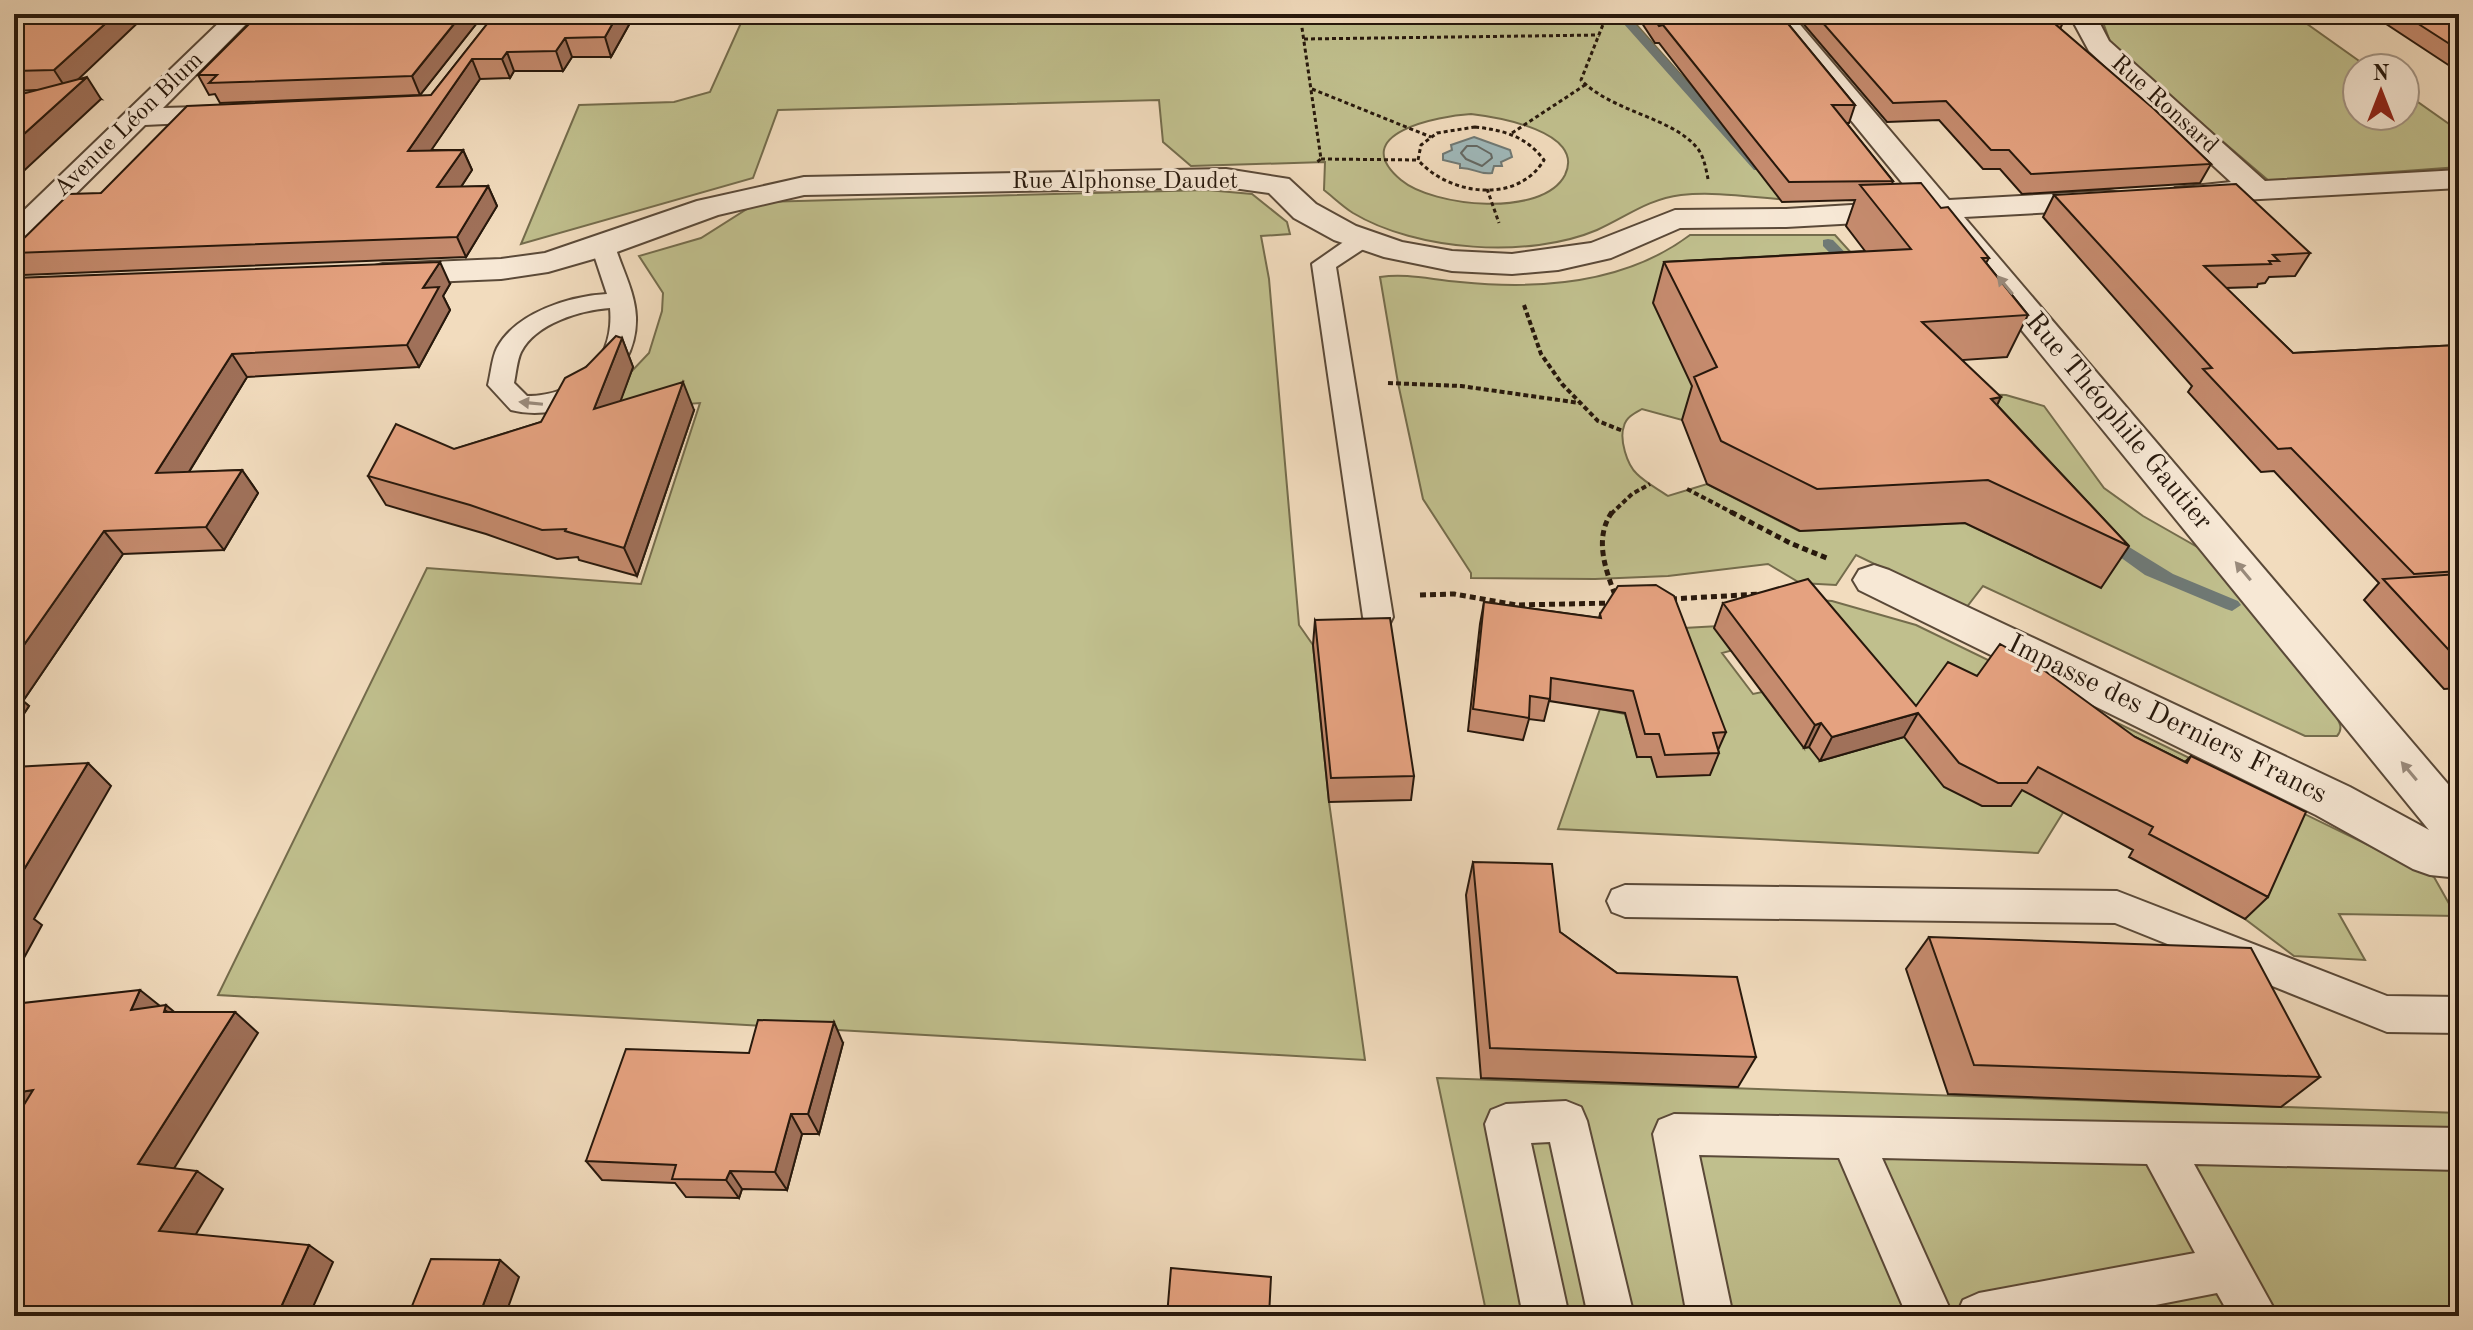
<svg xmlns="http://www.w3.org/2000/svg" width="2473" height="1330" viewBox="0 0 2473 1330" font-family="'Old Standard TT',serif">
	<rect width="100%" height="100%" fill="#f2dcbe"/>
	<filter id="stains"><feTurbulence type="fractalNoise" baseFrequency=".0025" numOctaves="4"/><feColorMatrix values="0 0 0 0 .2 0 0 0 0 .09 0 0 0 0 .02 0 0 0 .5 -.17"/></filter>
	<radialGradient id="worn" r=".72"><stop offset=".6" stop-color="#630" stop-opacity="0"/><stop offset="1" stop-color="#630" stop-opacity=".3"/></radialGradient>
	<path fill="#c0bf8d" stroke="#746c4c" stroke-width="2" fill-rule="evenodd" d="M745,14H1627L1792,200C1756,198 1717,191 1681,195C1648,199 1626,217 1597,230C1529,259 1416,251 1353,213C1342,206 1333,197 1324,190L1325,162L1191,166L1163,142L1159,100L778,110L753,178L521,244L579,105L674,102L710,92ZM1471,114C1496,117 1586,131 1565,175C1543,218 1433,207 1401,180C1345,133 1440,116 1471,114Z
		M2100,14H2293L2369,68H2357V116H2405V93L2459,131V167L2269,181L2112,47Z
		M1207,190L1252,194L1287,222L1290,234L1261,236L1269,279L1299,625L1313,645L1329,802L1365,1060L218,995L427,568L641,584L700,403L629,408L616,403L629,374L649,353L662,311L663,293L639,256L701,238L758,202Z
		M1690,235H1835L1930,340L1703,409L1682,420L1642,409C1635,413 1626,417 1624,426C1619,439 1627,465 1637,474C1646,483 1658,489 1668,496L1707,484L1799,531L1965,523L2045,561L1978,394L2006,395L2044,406L2104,488L2143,516L2199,548L2334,713C2339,721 2344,728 2337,736H2305L1983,586L1966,608L1856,555L1836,585L1800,583L1768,564L1668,576L1595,579L1471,578V573L1423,499L1398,383L1380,277C1408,273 1432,280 1460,282C1539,290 1625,284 1690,235Z
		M1790,598L1832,601L1916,625L2434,877L2456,916L2339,914L2365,960L2294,956L2245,919L2100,753L2038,853L1558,829L1600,709L1625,714L1637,756L1684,628L1719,626L1737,649L1722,653L1753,694L1762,692L1804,748Z
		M1437,1078L2459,1113V1316H1487Z"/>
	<path fill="#9fb9bb" stroke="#6f7975" stroke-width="2" d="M1474,137L1510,150L1512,157L1501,162L1502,166H1494L1492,173C1478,175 1473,167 1460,168V164L1443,160V154L1452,150L1451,145Z"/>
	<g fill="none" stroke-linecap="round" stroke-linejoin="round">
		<path stroke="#636864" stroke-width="2" d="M1467,146H1477L1491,154L1492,158L1482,166L1466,159L1461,153Z"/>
		<path fill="#6f7975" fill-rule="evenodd" d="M1615,14H1626L1762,164V170H1754Z
			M1828,239L1833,240L1860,268V274H1850L1823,246V240Z
			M2108,534L2173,574L2238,601L2241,605L2232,611L2226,609L2145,575L2102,544L2100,540Z"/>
		<g stroke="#5a4938" stroke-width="4">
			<path id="service" d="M1363,232L1371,234L1375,239L1371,244L1336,267L1393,617L1389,625L1378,628L1367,625L1363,617L1312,264L1355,234Z
				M603,239L611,241L615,246C622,269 635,292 636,317C638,381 569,425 511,410L488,385C491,373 492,358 497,348C516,312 571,296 607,294L591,246L595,241ZM610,308C615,361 577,396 527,396L514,383C516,374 517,360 521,352C536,323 581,310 610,308Z
				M1625,885L2117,891L2387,996L2459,997V1033L2387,1032L2115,923L1625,917L1612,912L1607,901L1612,890Z
				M1566,1101L1581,1107L1587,1121L1634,1316H1588L1550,1142L1531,1143L1569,1316H1523L1485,1124L1491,1110L1506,1104Z
				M1674,1114L2459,1128V1170L2194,1164L2278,1316H2230L2217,1293L2099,1316H1956L1963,1300L1979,1293L2195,1253L2147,1164L1882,1158L1953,1316H1907L1839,1158L1699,1155L1733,1316H1687L1653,1134L1659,1120Z"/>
		</g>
		<g stroke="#5a4938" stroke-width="4">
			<path id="minor" d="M228,14H256L163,108L236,106L246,108L250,114L246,120L145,125L25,244L14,247V220Z
				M1764,14H1791L1949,200L2109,191L2120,193L2124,200L2120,207L2109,209L1964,217L2459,797V878L2430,875L2413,869L2316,815L1859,590L1853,580L1859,570L1874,565L1889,570L2350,787L2429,830L1931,219L1786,227L1680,228L1611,258L1558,270L1512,274L1452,271L1384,257L1334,240L1294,218L1269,193L1226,187L804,195L718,215L614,253L548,272L501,279L383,284L371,281L367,274L371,267L383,264L501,259L545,253L697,201L804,177L1226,169L1289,179L1316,204L1356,226L1402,242L1452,251L1512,254L1591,243L1675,210L1786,209L1917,201Z
				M2069,14H2095L2109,41L2265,181L2459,170V188L2186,203L2175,200L2171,194L2175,188L2231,182L2089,51Z"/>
		</g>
		<path stroke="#27180c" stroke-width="3" stroke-dasharray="4 3" stroke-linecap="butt" d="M1300,14L1321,159L1317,162
			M1597,14L1604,22L1581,80C1614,113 1673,117 1698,149C1704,157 1706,169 1708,179
			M1304,39L1600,35
			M1312,89L1431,137
			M1475,127C1503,130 1526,136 1544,160C1517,205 1449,195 1418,160L1421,145L1437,133Z
			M1512,133L1585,85
			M1321,159L1418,160
			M1487,189L1499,223"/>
		<path stroke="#27180c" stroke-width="4" stroke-dasharray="5 3" stroke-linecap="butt" d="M1524,305L1541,354L1562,384L1598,421L1623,431
			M1388,383L1461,386L1580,403
			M1687,489L1735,514
			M1611,514L1632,494L1650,484"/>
		<path stroke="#27180c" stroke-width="5" stroke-dasharray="6 4" stroke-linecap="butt" d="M1612,512C1594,538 1605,568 1615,595
			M1731,512L1790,543L1829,559
			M1420,595L1454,594L1517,605L1613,603
			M1671,599L1761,594"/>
		<use href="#service" fill="#f7e8d5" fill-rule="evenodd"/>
		<use href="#minor" fill="#f7e8d5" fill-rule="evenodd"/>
	</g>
	<path fill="#c58b6e" stroke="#27180c" stroke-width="2" d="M14,14L77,80L101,99L36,90L14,91Z
		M259,14H484L420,95L220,103L215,94L209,95L198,75Z
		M495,14H635L611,57H572L563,71H514L510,78L480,79L431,150H463L472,170L461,187L488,186L497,206L466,257L23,275L14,262V253L101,193L431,95Z
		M1636,14H1780L1855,105L1849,123H1846L1893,181L1892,184L1941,208L1989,258L1986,263L2028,315L2007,357L1962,360L1997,405L2129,546L2101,588L1965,523L1800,531L1707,484L1682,420L1692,386L1653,303L1664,262L1865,251L1846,226L1855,200L1782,202L1659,43H1655Z
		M1795,14H2064L2066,16L2060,29L2211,164L2200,183L2022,194L2000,169H1983L1939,120L1887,122Z
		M2371,14H2459V72Z
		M2054,195L2310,253L2295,276L2269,277L2265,283L2258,284L2257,287L2226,288L2293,353L2459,345V688L2444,689L2364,600L2379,583L2274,471L2261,472L2188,392L2192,386L2043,217Z
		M14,278L450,284L443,296L450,310L419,367L247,377L189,472L242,470L258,493L224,550L123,554L23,701L29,706L14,729Z
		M622,338L633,367L620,401L694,410L637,576L579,560L578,557L557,559L486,534L386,505L368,476L541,422L586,367Z
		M1484,602L1599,618L1600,614L1726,732L1718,750L1719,753L1710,775L1657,777L1651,757H1637L1625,713L1549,701L1544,721L1529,719L1523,740L1468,731L1480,624Z
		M1723,603L1916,706L1977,676L2135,737L2185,762L2191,756L2268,897L2245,919L2129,857L2133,850L2022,790L2011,806H1982L1944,787L1904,737L1820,761L1809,747L1804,748L1714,628Z
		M1315,620L1414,776L1411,800L1329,802L1313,645Z
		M1473,862L1560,932L1617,973L1756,1057L1738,1087L1481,1078L1466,895Z
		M1929,937L2320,1077L2281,1107L1948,1094L1906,969Z
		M843,1043L819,1134H802L787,1190L742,1189L739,1198L686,1197L675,1183L602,1180L586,1161L749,1053Z"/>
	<path fill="#a0715a" stroke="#27180c" stroke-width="2" d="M116,14H147L67,90L54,70Z
		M462,14H484L420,95L412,76Z
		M618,14H635L611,57L605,37Z
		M565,38L572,57L563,71L556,51Z
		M507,52L514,71L510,78L502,59Z
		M472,59L480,79L417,171L408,151Z
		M87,77L101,99L14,180V143Z
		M463,150L472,170L447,208L437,187Z
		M488,186L497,206L466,257L457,237Z
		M440,262L450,284L443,296L450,310L419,367L407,345L423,288Z
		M622,338L633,367L607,438L594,409Z
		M232,354L247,377L174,496L156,473Z
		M683,382L694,410L637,576L624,548Z
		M2001,397L1980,440L1991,399Z
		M242,470L258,493L224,550L206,527Z
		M104,531L123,554L23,701L29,706L14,729V659Z
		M1918,713L1904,737L1820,761L1832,737Z
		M1821,723L1809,747L1804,748L1815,725Z
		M88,763L111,786L34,919L42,925L14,976V886Z
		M140,990L165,1010H131Z
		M166,1005L191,1026L164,1012Z
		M235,1012L258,1033L165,1183L138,1164Z
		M834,1022L843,1043L819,1134L808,1114Z
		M33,1090L62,1109L14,1118V1093Z
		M791,1114L802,1134L787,1190L775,1172Z
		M197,1171L223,1189L187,1249L159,1231Z
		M730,1171L742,1189L739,1198L726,1180Z
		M309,1245L333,1262L309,1316H277Z
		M500,1260L519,1277L505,1316H479Z"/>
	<path fill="#e5a280" stroke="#27180c" stroke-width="2" d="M14,14H116L54,70L14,71Z
		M259,14H462L412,76L209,83L217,75H198Z
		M495,14H618L605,37L565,38L556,51L507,52L502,59H472L408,151L463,150L437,187L488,186L457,237L14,253V248L69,194L101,193L187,106L431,95Z
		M1651,14H1780L1855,105H1832L1893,181L1789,182L1663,25L1659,26Z
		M1815,14H2064L2066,16L2047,17L2154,109L2211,164L2031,174L2009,150H1991L1946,101L1893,103Z
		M2403,14H2459V50Z
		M87,77L14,143V96Z
		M1921,183L1941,208L1948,207L1989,258H1982L2028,315L1922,322L2001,397L1991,399L2129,546L1988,480L1817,489L1721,441L1694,377L1717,367L1664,262L1911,249L1860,185Z
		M2236,184L2310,253L2273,255L2279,261H2269L2271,264L2204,266L2293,353L2459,345V571L2414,574L2291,448L2278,449L2203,369L2212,368L2054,195Z
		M440,262L423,288L439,287L407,345L232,354L156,473L242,470L206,527L104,531L14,659V278Z
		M616,336L622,338L594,409L683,382L624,548L565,531L566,529L542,530L470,505L368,476L396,424L454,449L541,422L565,378L586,367Z
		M2459,574V661L2383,579Z
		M1808,579L1916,706L1948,662L1977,676L2000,644L2034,663L2135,737L2187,763L2191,756L2306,812L2268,897L2149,834L2153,827L2038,767L2027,783H1998L1959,763L1918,713L1832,737L1821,723L1815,725L1723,603Z
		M1656,585L1674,596L1726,732L1713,733L1719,753L1665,755L1659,734H1645L1633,691L1551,678L1550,699L1530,696L1529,718L1473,709L1484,602L1601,618L1600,614L1618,586Z
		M1390,618L1414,776L1331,778L1315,620Z
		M88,763L14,886V767Z
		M1473,862L1552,864L1560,932L1617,973L1737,977L1756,1057L1490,1048Z
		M1929,937L2251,948L2320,1077L1974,1065Z
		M140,990L131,1010L166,1005L164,1012H235L138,1164L197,1171L159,1231L309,1245L277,1316H14V1121L33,1090L14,1093V1004Z
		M758,1020L834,1022L808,1114H791L775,1172L730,1171L726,1180L672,1179L676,1165L586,1161L626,1049L749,1053Z
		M431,1259L500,1260L479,1316H408Z
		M1171,1268L1271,1277L1269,1316H1167Z"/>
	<defs><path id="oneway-solid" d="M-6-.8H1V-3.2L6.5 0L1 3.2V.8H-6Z" transform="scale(2)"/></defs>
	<g fill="#998a7b">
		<use href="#oneway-solid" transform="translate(2005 285) rotate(-130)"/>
		<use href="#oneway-solid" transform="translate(531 403) rotate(-174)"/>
		<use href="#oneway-solid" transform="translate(2243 571) rotate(-130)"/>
		<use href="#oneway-solid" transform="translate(2409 771) rotate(-130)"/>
	</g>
	<g text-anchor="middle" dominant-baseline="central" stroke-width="6" stroke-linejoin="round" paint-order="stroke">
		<g font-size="24" fill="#27180c" stroke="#f7e8d5">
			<text transform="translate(2164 105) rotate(42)">Rue Ronsard</text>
			<text transform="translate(129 125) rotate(-44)">Avenue Léon Blum</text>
			<text x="1125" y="182">Rue Alphonse Daudet</text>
		</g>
		<g font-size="28" fill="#27180c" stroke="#f7e8d5">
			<text transform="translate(2118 422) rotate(50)">Rue Théophile Gautier</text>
			<text transform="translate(2167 720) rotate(26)">Impasse des Derniers Francs</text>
		</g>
	</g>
	<rect width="2473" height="1330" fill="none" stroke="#f2dcbe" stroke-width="48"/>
	<rect x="16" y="16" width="2441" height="1298" fill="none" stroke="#27180c" stroke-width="4"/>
	<rect x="24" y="24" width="2425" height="1282" fill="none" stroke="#27180c" stroke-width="2"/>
	<g transform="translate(2381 92)"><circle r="38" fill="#f7e8d5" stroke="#a49585" stroke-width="2"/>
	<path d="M0-6L14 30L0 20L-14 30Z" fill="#8f2418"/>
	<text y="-12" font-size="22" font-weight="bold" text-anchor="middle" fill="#27180c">N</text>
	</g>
	<rect width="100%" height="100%" filter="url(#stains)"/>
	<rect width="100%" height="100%" fill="url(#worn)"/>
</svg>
